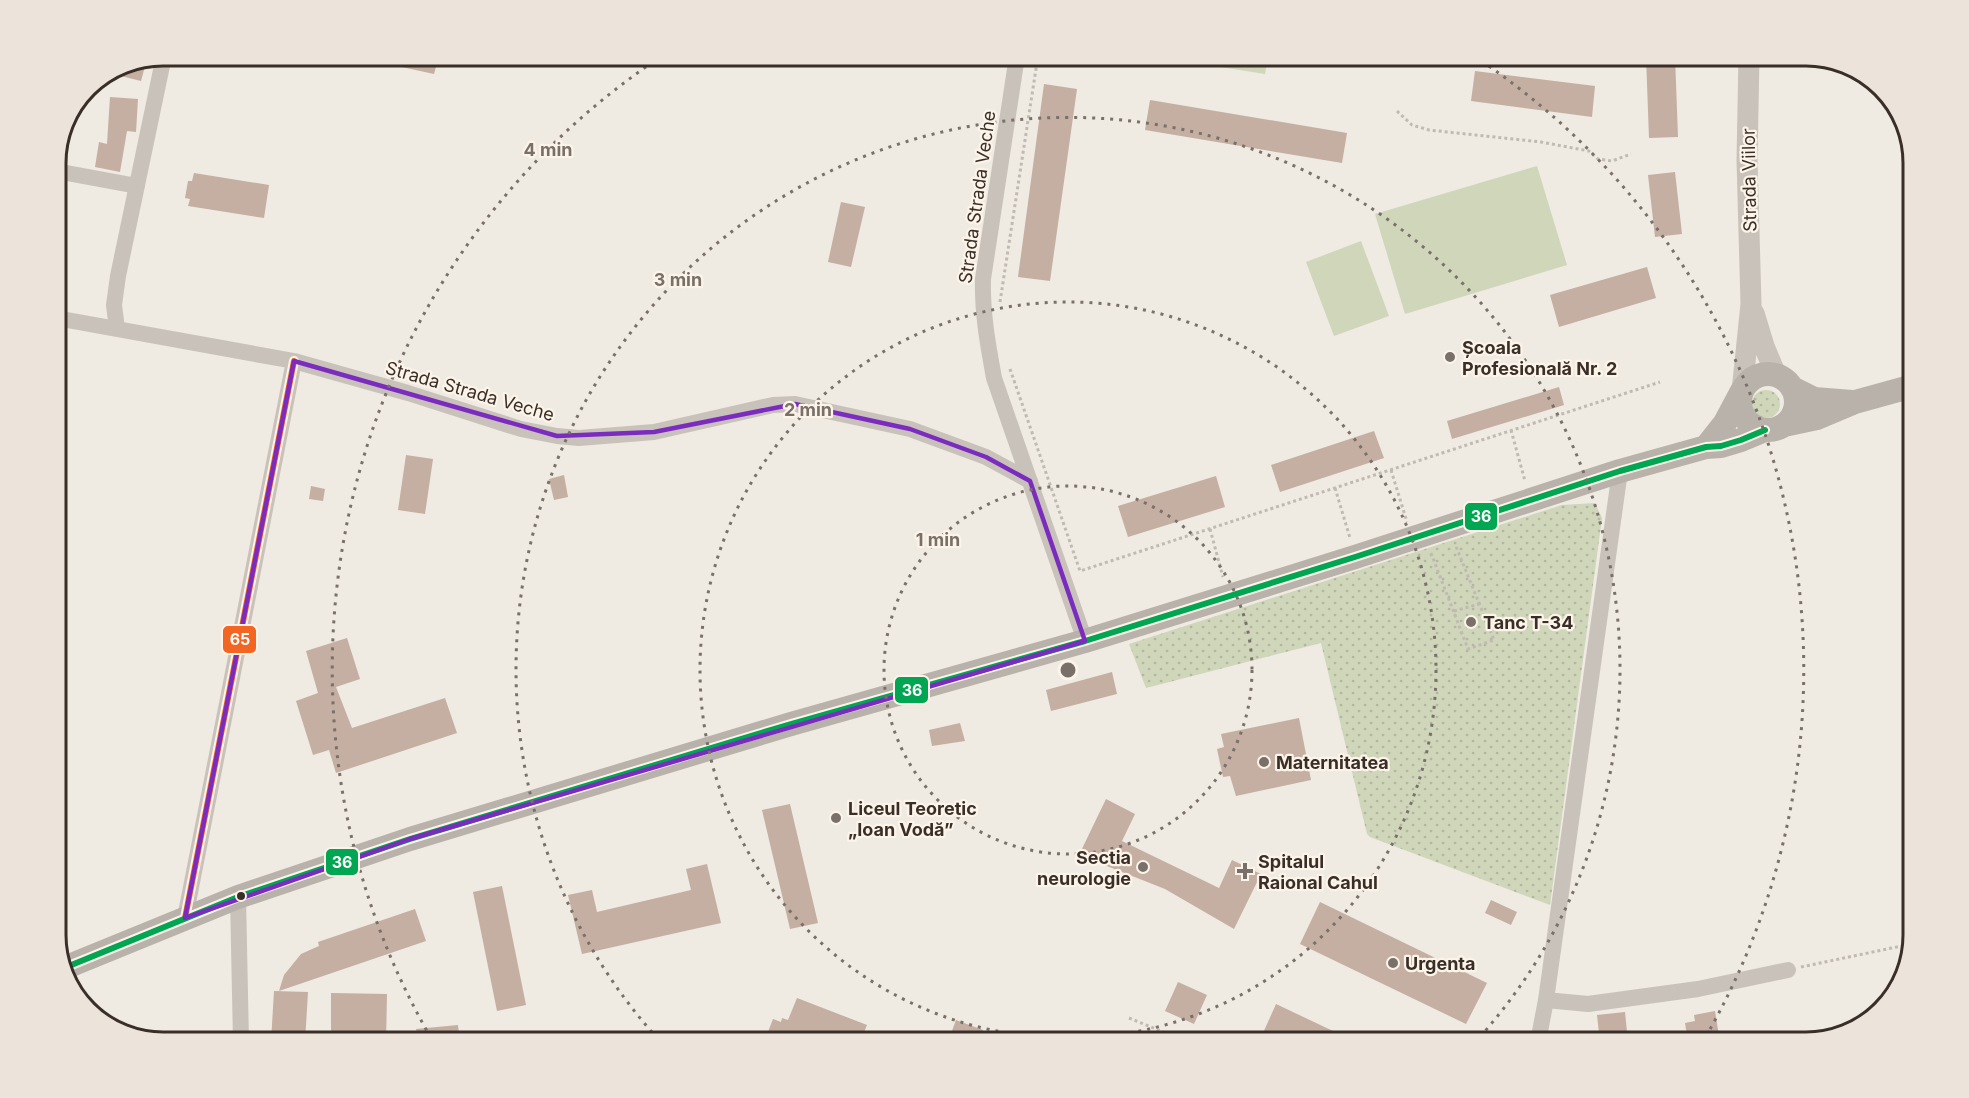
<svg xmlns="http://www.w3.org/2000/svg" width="1969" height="1098" viewBox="0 0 1969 1098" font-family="Inter,sans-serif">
	<defs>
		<pattern id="green-dots" width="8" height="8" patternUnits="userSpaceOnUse" patternTransform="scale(1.5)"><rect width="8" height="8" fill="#cfd6ba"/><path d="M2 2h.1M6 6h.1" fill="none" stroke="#b2b8a0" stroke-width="1.8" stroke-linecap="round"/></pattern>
	</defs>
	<rect width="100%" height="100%" fill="#efeae2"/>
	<path fill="url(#green-dots)" d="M1752 404a14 14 0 1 1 28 0a14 14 0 1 1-28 0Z
		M1595,503L1602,518L1550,905L1370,837L1367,834L1321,643L1146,688L1129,644L1562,505Z"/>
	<path fill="#cfd6ba" d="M1190,56H1268L1265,74L1189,62Z
		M1537,166L1567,265L1405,314L1375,214Z
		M1361,241L1389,316L1334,336L1306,262Z"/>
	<path fill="#c5aea2" d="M374,56H439L434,74L374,61Z
		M1646,56H1675L1678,137L1649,138Z
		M147,59L141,81L121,76L124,63Z
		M1475,71L1595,86L1592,117L1471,101Z
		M1044,84L1077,89L1050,281L1018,277Z
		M110,97L138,99L136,132L127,131L120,172L95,167L99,142L107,144Z
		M1150,100L1347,133L1342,163L1145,130Z
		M1675,172L1682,234L1655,237L1648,175Z
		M194,173L269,185L264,218L188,206L190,199L185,198L188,181H192Z
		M841,202L865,207L851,267L828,262Z
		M1647,267L1656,298L1559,327L1550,295Z
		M1559,387L1564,405L1452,439L1447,421Z
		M1374,431L1384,458L1280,492L1271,465Z
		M406,455L433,459L425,514L398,510Z
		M564,475L568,497L554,500L549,479Z
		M1216,476L1225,507L1128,537L1118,506Z
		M311,486L325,489L323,501L309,499Z
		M347,638L360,679L336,687L352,728L445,698L457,733L336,773L329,750L313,755L296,701L318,693L306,651Z
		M1112,672L1117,694L1051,711L1046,690Z
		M1299,718L1311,780L1236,796L1230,776L1223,777L1217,749L1224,747L1221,734Z
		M960,723L965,741L932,746L929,730Z
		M1106,799L1135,814L1122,841L1219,888L1232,860L1261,874L1234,929L1165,889L1079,855Z
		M790,804L818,923L790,929L762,810Z
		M707,864L721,923L582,954L568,895L592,890L597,912L691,890L686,869Z
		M502,886L526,1005L497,1011L473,892Z
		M1491,900L1517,912L1511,925L1485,913Z
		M1320,902L1487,983L1466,1024L1300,944Z
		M415,909L426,941L279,991L284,975L301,954L319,946L318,942Z
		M1178,982L1207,995L1194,1024L1165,1011Z
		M274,991L308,992L305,1042H271Z
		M331,993L387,994L386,1042H331Z
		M797,998L867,1025L860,1042H819L798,1035L795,1042H764L773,1019L781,1022L782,1018L788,1020Z
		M1276,1004L1333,1031L1328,1042H1259Z
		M1715,1011L1720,1042H1688L1685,1023L1695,1021L1694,1015Z
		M1625,1012L1628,1042H1600L1597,1015Z
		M956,1020L983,1030L978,1042H959L949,1039Z
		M458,1025L460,1042H418L416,1029Z"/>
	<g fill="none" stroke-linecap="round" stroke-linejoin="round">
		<path stroke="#c1bab3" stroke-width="3" stroke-dasharray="3 3" stroke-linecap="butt" d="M1397,111L1412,125L1429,130L1541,142L1589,151L1598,159L1612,161L1631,154
			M1000,302L1038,56
			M1010,369L1080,571L1660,382
			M1511,430L1525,481
			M1391,470L1407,522
			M1335,488L1350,538
			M1210,529L1223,577
			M1431,553L1468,649L1494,640L1455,544
			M1454,611L1479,604
			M1801,967L1911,944
			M1129,1018L1188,1042"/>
		<path stroke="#c9c2ba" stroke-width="16" d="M1017,56L983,279C982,313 988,345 994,378L1085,641
			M56,171L137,186
			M56,318L294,361L408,393L521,429L557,436L579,438L654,432L773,405L795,404L910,429L986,457L1030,481
			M117,329L114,305L118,276L164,56
			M238,897L241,1042
			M185,918L294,361
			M1546,1000L1588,1004L1698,989L1788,970
			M1538,1042L1546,1000L1620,471"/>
		<path stroke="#c9c2ba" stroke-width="21" d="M1754,313L1764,346L1776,375
			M1742,391L1751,304L1747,160L1749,56"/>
		<path stroke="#b9b2ab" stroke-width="24" d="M1740 402a28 28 0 1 1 56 0a28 28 0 1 1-56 0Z
			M1792,388L1814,399L1852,402
			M1784,425L1817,418L1855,402L1913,386
			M1706,447L1725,423L1742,391
			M64,968L238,897L410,839L791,724L1085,641L1355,557L1620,471L1706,447L1721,446L1741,440L1765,430"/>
		<g stroke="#fcf4e9" stroke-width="10">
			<path id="bus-1" d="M185,918L294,361"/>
		</g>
		<g stroke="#fcf4e9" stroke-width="10">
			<path id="bus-2" d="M64,968L238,897L410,839L791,724L1085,641L1355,557L1620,471L1706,447L1721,446L1741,440L1765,430"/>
		</g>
		<use href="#bus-1" stroke="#f26522" stroke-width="6"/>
		<use href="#bus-2" stroke="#00a651" stroke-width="6"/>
	</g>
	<path fill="none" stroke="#7b2cbf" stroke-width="4.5" stroke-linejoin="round" d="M294,361L557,436L654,432L795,404L910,429L986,457L1030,481L1085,641L410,839L185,918Z"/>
	<g fill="none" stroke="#797069" stroke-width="3" stroke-dasharray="3 6">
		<circle cx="1068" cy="670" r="184"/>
		<circle cx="1068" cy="670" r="368"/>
		<path d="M658 1039A552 552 0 1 1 1478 1039"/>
		<path d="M431 1038A736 736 0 0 1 662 56M1474 56A736 736 0 0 1 1705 1038"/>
	</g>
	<g fill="#797069" stroke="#fcf4e9" stroke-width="2">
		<circle cx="1450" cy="357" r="6"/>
		<circle cx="1471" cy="622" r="6"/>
		<circle cx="1264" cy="762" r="6"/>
		<circle cx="836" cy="818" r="6"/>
		<circle cx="1143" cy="867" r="6"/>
		<path d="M1242 862h6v6h6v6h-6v6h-6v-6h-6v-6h6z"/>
		<circle cx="1393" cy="963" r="6"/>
	</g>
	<circle fill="#3a2f28" stroke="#fcf4e9" stroke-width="2" cx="241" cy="896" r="5"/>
	<g text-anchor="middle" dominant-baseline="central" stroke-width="4.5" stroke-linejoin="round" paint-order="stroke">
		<g font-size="18" fill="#3a2f28" stroke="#fcf4e9">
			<text transform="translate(1749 180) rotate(-91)">Strada Viilor</text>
			<text transform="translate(977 197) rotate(-82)">Strada Strada Veche</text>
			<text transform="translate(470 391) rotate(16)">Strada Strada Veche</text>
		</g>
		<g font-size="18" font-weight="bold" fill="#3a2f28" stroke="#fcf4e9" text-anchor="start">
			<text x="1462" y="347">Școala<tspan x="1462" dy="21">Profesională Nr. 2</tspan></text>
			<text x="1483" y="622">Tanc T-34</text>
			<text x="1276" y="762">Maternitatea</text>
			<text x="848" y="808">Liceul Teoretic<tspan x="848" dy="21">„Ioan Vodă”</tspan></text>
			<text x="1131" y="857" text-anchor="end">Sectia<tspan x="1131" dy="21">neurologie</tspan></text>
			<text x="1258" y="861">Spitalul<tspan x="1258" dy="21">Raional Cahul</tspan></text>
			<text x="1405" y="963">Urgenta</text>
		</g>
	</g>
	<path d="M0 0H1969V1098H0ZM163 66H1806A97 97 0 0 1 1903 163V935A97 97 0 0 1 1806 1032H163A97 97 0 0 1 66 935V163A97 97 0 0 1 163 66Z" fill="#ece4da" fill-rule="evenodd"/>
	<path fill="none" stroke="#3a2f28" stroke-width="3" d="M163 66H1806A97 97 0 0 1 1903 163V935A97 97 0 0 1 1806 1032H163A97 97 0 0 1 66 935V163A97 97 0 0 1 163 66Z"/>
	<circle cx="1068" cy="670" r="9" fill="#797069" stroke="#fcf4e9" stroke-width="3"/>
	<g font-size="18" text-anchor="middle" font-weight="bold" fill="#797069" stroke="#fcf4e9" stroke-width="4.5" stroke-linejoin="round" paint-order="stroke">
		<text x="548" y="156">4 min</text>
		<text x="678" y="286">3 min</text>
		<text x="808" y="416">2 min</text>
		<text x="938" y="546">1 min</text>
	</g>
	<g stroke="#fcf4e9" stroke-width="2">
		<rect x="1464" y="502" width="34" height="29" rx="6" fill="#00a651"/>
		<rect x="222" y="625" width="35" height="29" rx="6" fill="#f26522"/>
		<rect x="894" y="676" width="35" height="28" rx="6" fill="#00a651"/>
		<rect x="325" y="848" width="34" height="28" rx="6" fill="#00a651"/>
	</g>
	<g font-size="16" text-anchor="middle" font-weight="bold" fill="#fff">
		<text x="1481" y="522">36</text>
		<text x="240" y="645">65</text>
		<text x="912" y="696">36</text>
		<text x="342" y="868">36</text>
	</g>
</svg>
